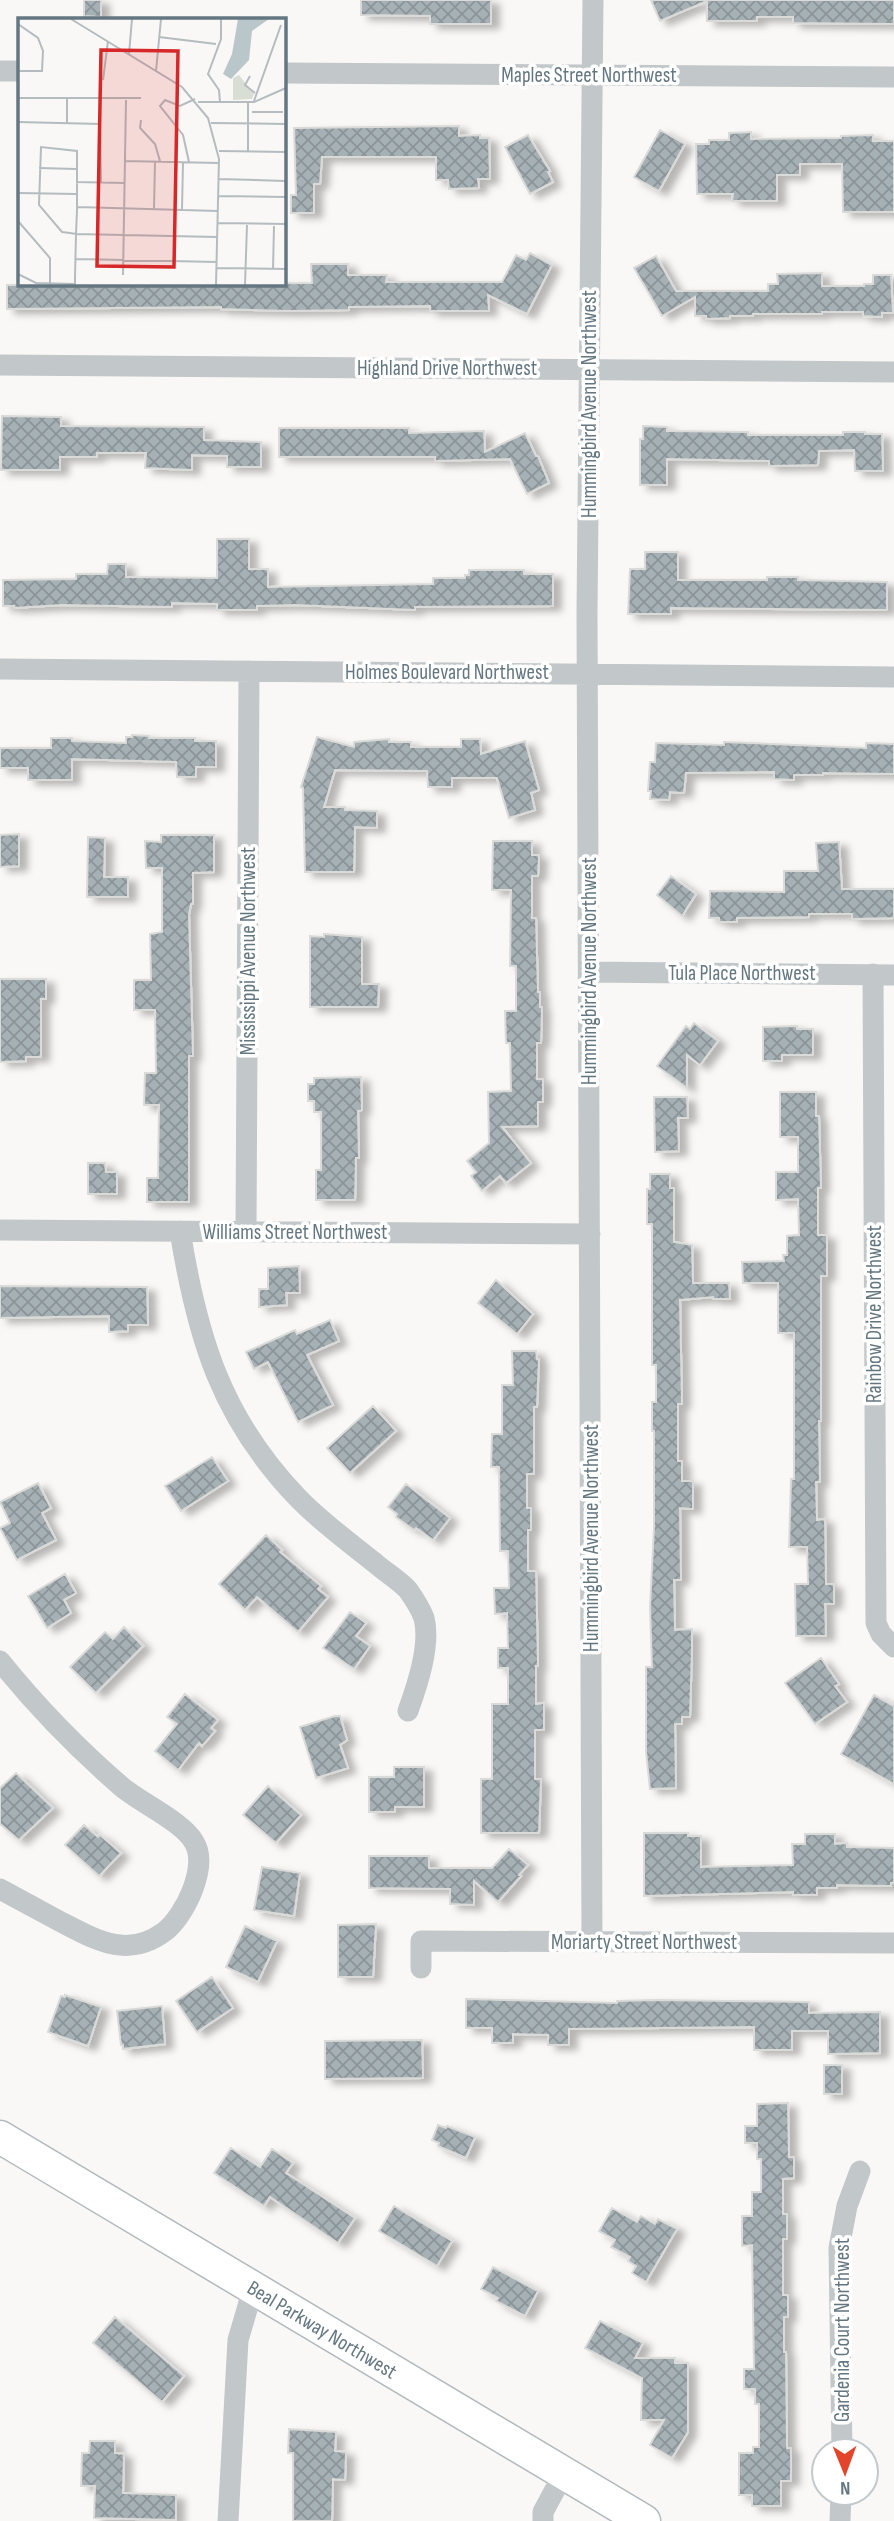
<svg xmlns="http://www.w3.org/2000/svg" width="894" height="2521" viewBox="0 0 894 2521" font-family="'Sofia Sans Condensed',sans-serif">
	<defs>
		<pattern id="building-cross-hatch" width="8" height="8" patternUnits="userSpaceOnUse" patternTransform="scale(1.75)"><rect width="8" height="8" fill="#a6b1b5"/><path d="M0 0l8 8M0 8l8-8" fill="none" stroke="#8b9599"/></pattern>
		<filter id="shadow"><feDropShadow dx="8" dy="4.5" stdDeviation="3.5" flood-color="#0004"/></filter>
	</defs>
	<rect width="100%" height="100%" fill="#f9f8f6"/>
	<path fill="url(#building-cross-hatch)" stroke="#dadad8" stroke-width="2" filter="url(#shadow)" d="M84,0H101V17L84,16Z
		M361,0H491V24H430V16L361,15Z
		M651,0H894V24L793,23V17H757V21H707V1L660,21Z
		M459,126V136L480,135V138H489L490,179H478L479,188L449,189L448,180H436V157H322L320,184H314V213H291V195H296L294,128Z
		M660,130L685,144L659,191L634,177Z
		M751,132V139L841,138V136L873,135V141H894V212H843L842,164H800V175H777V201H732L733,194H697L696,144H709V140H729V133Z
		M528,135L550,171L548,172L553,182L530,194L505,147Z
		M530,253L552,265L527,314L488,295L489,311H430V306L349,307V310L290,311L221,309V307L7,309V285L312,283L311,264H348V275H387L386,282H502L516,255L526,260Z
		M656,256L676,291H768V284H778L777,274L822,273V286H864V284H873V275H891L893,313H882V317L863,316V312H822V314H753V316H730V318L706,319V316H695V297L662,316L634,268Z
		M2,416L61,417V426L204,427V440L261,442V467H227V456L192,455V470L145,468L146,453H97V457H60V470H1Z
		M643,426L667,427V431L748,432V435H843V432H865V434H882L883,471H855L854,450L819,451L818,465L769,466V461L667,459V485H640V439H643Z
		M279,428H409V433L484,431L485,452L525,433L536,456H538L549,483L527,494L510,459L435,461V457H279Z
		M217,539H249V569H268V587L433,584V578H465V575H469V570H524V574H553V606L415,607V610L296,605L257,606V610H217V604L172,603V607L62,605L14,608V606H3V580L76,579V574H107L108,564H126V577L217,578Z
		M645,552H678V580H767V577H798V580L887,582V610L671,608V614H628L630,569H645Z
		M132,735L149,736V738H195V741H216V767H196V777H177L176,762L72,759V780H28V768H0V748H51V738H72V741L126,743V737H132Z
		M317,737L354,747V742L389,739V742H411V747H461V739H480L481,754L525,741L539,790L531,793L535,810L509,818L497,778H452V787H428L427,771L335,770L324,807H345V810L377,811V828L355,827L354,872H305L303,788L301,787Z
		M724,742L866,748V743L894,744V774L823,773V775H794V780L774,779V772L686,773L684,793L670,792L669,800L650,799L651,791H648L650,762H655L656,743L724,745Z
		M19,834V866L0,867V835Z
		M161,835H214V872L193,873V904H191L189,915L193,1056H189V1202H147V1178H158L159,1105H144L145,1073H156L155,1010H134V980H151L150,934L162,932V868H146L145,841L161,842Z
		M88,837L105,838L104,877H128V897H87Z
		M493,841H532V855H539L538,876H532V918H536L538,992H540V1007H542L541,1043H537V1079H543V1102H538V1126L502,1127L531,1163L506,1183L500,1176L482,1191L471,1176L476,1172L467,1161L489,1143L488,1092L511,1091L510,1043H506L505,1011H516V966H510L511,890H492Z
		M839,842L842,889H894V918L852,919V914H809V917L737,918V922H719V918H709L710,891L784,892V871H818L816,843Z
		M671,876L696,894L682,916L657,895Z
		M324,934L362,937V984H379L378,1007H310V936L324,937Z
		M0,979H46V999H41V1057H26V1061L0,1062Z
		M694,1023L718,1041L700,1065L687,1055V1088L657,1066L686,1026L690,1029Z
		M797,1026V1029H813V1055H782V1061H763V1027Z
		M361,1077L362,1110L358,1111L359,1158H356L355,1200H316V1170H321V1112H314V1101H308V1084H314V1078Z
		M780,1092H816V1116H819L821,1188H818V1235H827V1276H821V1421H819L820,1482H816L817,1520L825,1519L826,1584H834V1604H825L826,1636H796L795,1584H808L807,1547H789L791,1479H794V1333H778V1283H743L742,1262L784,1261L783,1255H787V1236L799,1235L798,1199L776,1200V1172H798V1137H780Z
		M654,1097H687L688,1118H678L679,1151L655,1152Z
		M88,1163H105L106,1172H117V1194H88Z
		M650,1174H670V1188H674V1242L692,1245L693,1283H729L730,1299H713V1297L680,1300L682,1404H678V1461H682V1481H693V1509L680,1508L681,1580H674L675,1630L692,1629V1649L690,1717H682V1724H675L676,1788L650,1789L646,1752V1667H652L650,1607L654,1527V1431H652V1402H656V1365H652V1224H647V1189H650Z
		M299,1266L300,1293H286L287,1305L259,1307V1289H268V1268Z
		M496,1280L533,1314L517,1334L478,1303Z
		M0,1286L147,1287L148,1325H128V1331L109,1332V1316L0,1318Z
		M330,1320L339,1341L307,1355L333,1405L298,1422L268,1362L254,1369L246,1352L295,1330L297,1334Z
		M512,1351H536L537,1359H539L537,1407H534V1474H527V1508H531V1530H528V1571H536L538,1666H536V1704L544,1703V1730H535V1779H541L539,1833H481V1779H492V1704H508V1668H498V1648H508L507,1613L495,1614L494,1588H509L508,1551H500L499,1467H491L492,1434H502V1385H513Z
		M373,1406L396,1431L350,1473L327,1448Z
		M212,1457L228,1481L181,1511L165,1486Z
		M38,1483L51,1508L42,1513L56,1540L17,1560L0,1528L10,1523L0,1502Z
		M406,1484L450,1518L433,1540L416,1528L414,1530L396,1517L397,1514L388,1507Z
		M266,1535L282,1550L280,1552L321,1586L318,1589L328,1597L298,1632L257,1597L245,1610L219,1584Z
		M65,1574L76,1593L64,1600L71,1613L47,1628L28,1596Z
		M350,1612L366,1623L356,1636L370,1646L354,1669L323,1648Z
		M124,1627L143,1646L96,1693L70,1667L105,1632L113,1639Z
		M821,1658L839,1684L835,1686L847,1702L815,1724L785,1683Z
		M185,1694L218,1720L211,1728L215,1731L202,1746L199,1743L178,1770L155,1751L177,1724L167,1717Z
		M874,1695L894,1706V1784L841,1754Z
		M335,1716H340L347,1740L340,1745L348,1768L316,1778L300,1727Z
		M394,1767H424V1807H395V1812H369V1777H394Z
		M16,1773L53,1808L19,1840L0,1824V1788Z
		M268,1786L301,1815L276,1843L243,1815Z
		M84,1825L98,1837L100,1835L121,1853L99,1876L65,1845Z
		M644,1833H688V1836H701V1867L793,1865L792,1844H805V1834H835V1844L847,1843V1847L894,1848V1883H891V1886L837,1885V1888H817V1895H793V1892L644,1896Z
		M509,1849L528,1865L519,1875L521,1876L498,1902L474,1881V1905L450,1904V1889L369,1888V1856H429V1868H492Z
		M262,1867L300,1873L294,1916L254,1910Z
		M376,1924L373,1977H338V1925Z
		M245,1926L277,1941L258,1982L226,1967Z
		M212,1977L233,2008L197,2032L176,2001Z
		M65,1995L101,2007L88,2046L48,2032L61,1996L65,1997Z
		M466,1999L617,2003V2001L657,2000L809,2002V2013L880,2012V2053L828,2054V2031H792V2050H754V2027L569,2029V2045H548V2035L513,2034V2043H492V2028H466Z
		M162,2006L165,2044L123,2049V2045H121L117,2011Z
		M422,2040L423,2078L325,2079V2041Z
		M824,2065H842V2094H824Z
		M788,2103L789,2157H794V2178L783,2179V2214H787V2239H783V2295H788V2317H784V2352H786L787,2448H791V2481H781V2506H752V2495H739V2453H753V2447H759V2404H755V2389H744V2369H754L752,2245L742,2246V2216H752V2192H761V2159H757V2143H745V2126H757V2104Z
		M438,2125L446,2128L447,2126L475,2137L466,2158L438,2146L439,2143L432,2140Z
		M231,2148L260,2167L272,2149L293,2163L286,2173L355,2218L338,2243L270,2197L264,2206L214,2173Z
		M394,2206L452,2241L437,2266L379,2231Z
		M612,2208L637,2222L641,2216L655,2224L658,2219L677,2229L646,2282L632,2273L636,2266L628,2261L630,2257L611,2247L615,2240L599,2231Z
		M493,2267L538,2291L525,2316L496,2301L498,2298L481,2289Z
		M115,2317L184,2376L162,2402L93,2343Z
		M600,2321L643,2343L635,2358H675V2363H688V2432L672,2458L650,2445L664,2420H641L642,2378L585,2348Z
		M289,2429L336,2432L335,2451L346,2452L345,2480L333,2479L332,2521H293V2453H288Z
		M90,2441H115V2453L124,2454L123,2493L176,2495V2520L94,2518L95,2486H81L82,2453H89Z"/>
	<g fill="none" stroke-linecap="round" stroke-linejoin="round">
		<g stroke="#b2b9bd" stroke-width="35">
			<path id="secondary" d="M0,2137L644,2521"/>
		</g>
		<path stroke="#c2c7ca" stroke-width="21" d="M0,71H19
			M284,73L894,77
			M0,365L894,372
			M0,669L894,677
			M589,972L894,975
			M873,974L876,1623L881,1634L894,1647
			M0,1230L590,1234
			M180,1231C197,1337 221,1418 298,1498C321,1522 349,1542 375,1563C385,1572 399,1580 408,1590C413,1597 421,1610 424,1618C431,1645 417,1686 408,1711
			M246,1231L249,671
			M0,1661C37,1707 78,1749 122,1787C141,1803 183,1822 194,1842C209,1866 185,1916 164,1932C127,1959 96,1940 61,1922C41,1911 20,1900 0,1889
			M592,1942L587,612L593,0
			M421,1968V1941L894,1943
			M842,2451L839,2248L847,2206L860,2171
			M228,2521L238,2340L253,2289
			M543,2521V2512L564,2473
			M840,2521L841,2493"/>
		<use href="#secondary" stroke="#fff" stroke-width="32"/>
	</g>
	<g text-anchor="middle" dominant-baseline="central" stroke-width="7" stroke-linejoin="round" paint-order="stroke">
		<g font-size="21" fill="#647781" stroke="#fff">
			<text x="589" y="75">Maples Street Northwest</text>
			<text x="447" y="368">Highland Drive Northwest</text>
			<text transform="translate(589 404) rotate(-90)">Hummingbird Avenue Northwest</text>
			<text x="447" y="672">Holmes Boulevard Northwest</text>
			<text transform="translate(248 951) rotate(-90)">Mississippi Avenue Northwest</text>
			<text transform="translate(589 971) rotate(-90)">Hummingbird Avenue Northwest</text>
			<text x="742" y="973">Tula Place Northwest</text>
			<text x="295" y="1232">Williams Street Northwest</text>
			<text transform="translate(874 1314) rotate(-90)">Rainbow Drive Northwest</text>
			<text transform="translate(591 1538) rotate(-90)">Hummingbird Avenue Northwest</text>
			<text x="644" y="1942">Moriarty Street Northwest</text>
			<text transform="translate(322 2330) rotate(31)">Beal Parkway Northwest</text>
			<text transform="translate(842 2330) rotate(-90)">Gardenia Court Northwest</text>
		</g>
	</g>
	<g transform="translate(18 18)">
		<rect width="268" height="268" fill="#f9f8f6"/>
		<path d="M221,57L236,76L234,81L215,82V60Z" fill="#d9ded5"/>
		<path d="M220,1H251L234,13L231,42L213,61L205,56L214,36Z" fill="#b9c6ca"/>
		<path fill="none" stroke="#b4bcc0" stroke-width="2" d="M53,1L164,69L190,100L201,141L198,267M0,6L20,20L25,33L24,53H0M141,19L198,26M111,36L114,1M138,53L143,1M232,58L227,67L237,75M85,62L90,23M0,80H123M236,83L263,7M180,84H236L268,70M202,84L201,72L190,56L203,21V1M234,94H265M123,102L122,110L137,126L142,143M0,104L82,106L83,164M49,105V81M193,105L268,106M201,133L268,134M230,133V85M107,143L201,145M171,144L165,117L142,88L147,82L162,88L177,81M21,150L58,151M201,161L268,163M58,164L107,165M0,175L58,176M200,178L268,179M59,189L200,193M136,191L137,143M164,192L165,144M0,203L32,240V267M200,205L268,206M58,241L199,244M199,250L268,251M255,252L256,208M0,256L18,265L57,266M105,257L108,82M57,267V259L58,216L59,192V133L23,129L21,187L44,214L52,215L58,216L106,217L199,219M227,267L229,207"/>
		<path fill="#d62828" fill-opacity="0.15" stroke="#d62828" stroke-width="3.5" d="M83,32L160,33L156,249L79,248Z"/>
		<rect width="268" height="268" fill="none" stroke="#647781" stroke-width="3.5"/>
	</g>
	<g transform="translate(845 2472) rotate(179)"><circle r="33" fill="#ffffff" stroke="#c1c9cd" stroke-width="2"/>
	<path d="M0-5L12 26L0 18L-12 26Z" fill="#e3452c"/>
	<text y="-10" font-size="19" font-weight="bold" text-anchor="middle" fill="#647781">N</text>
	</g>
</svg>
